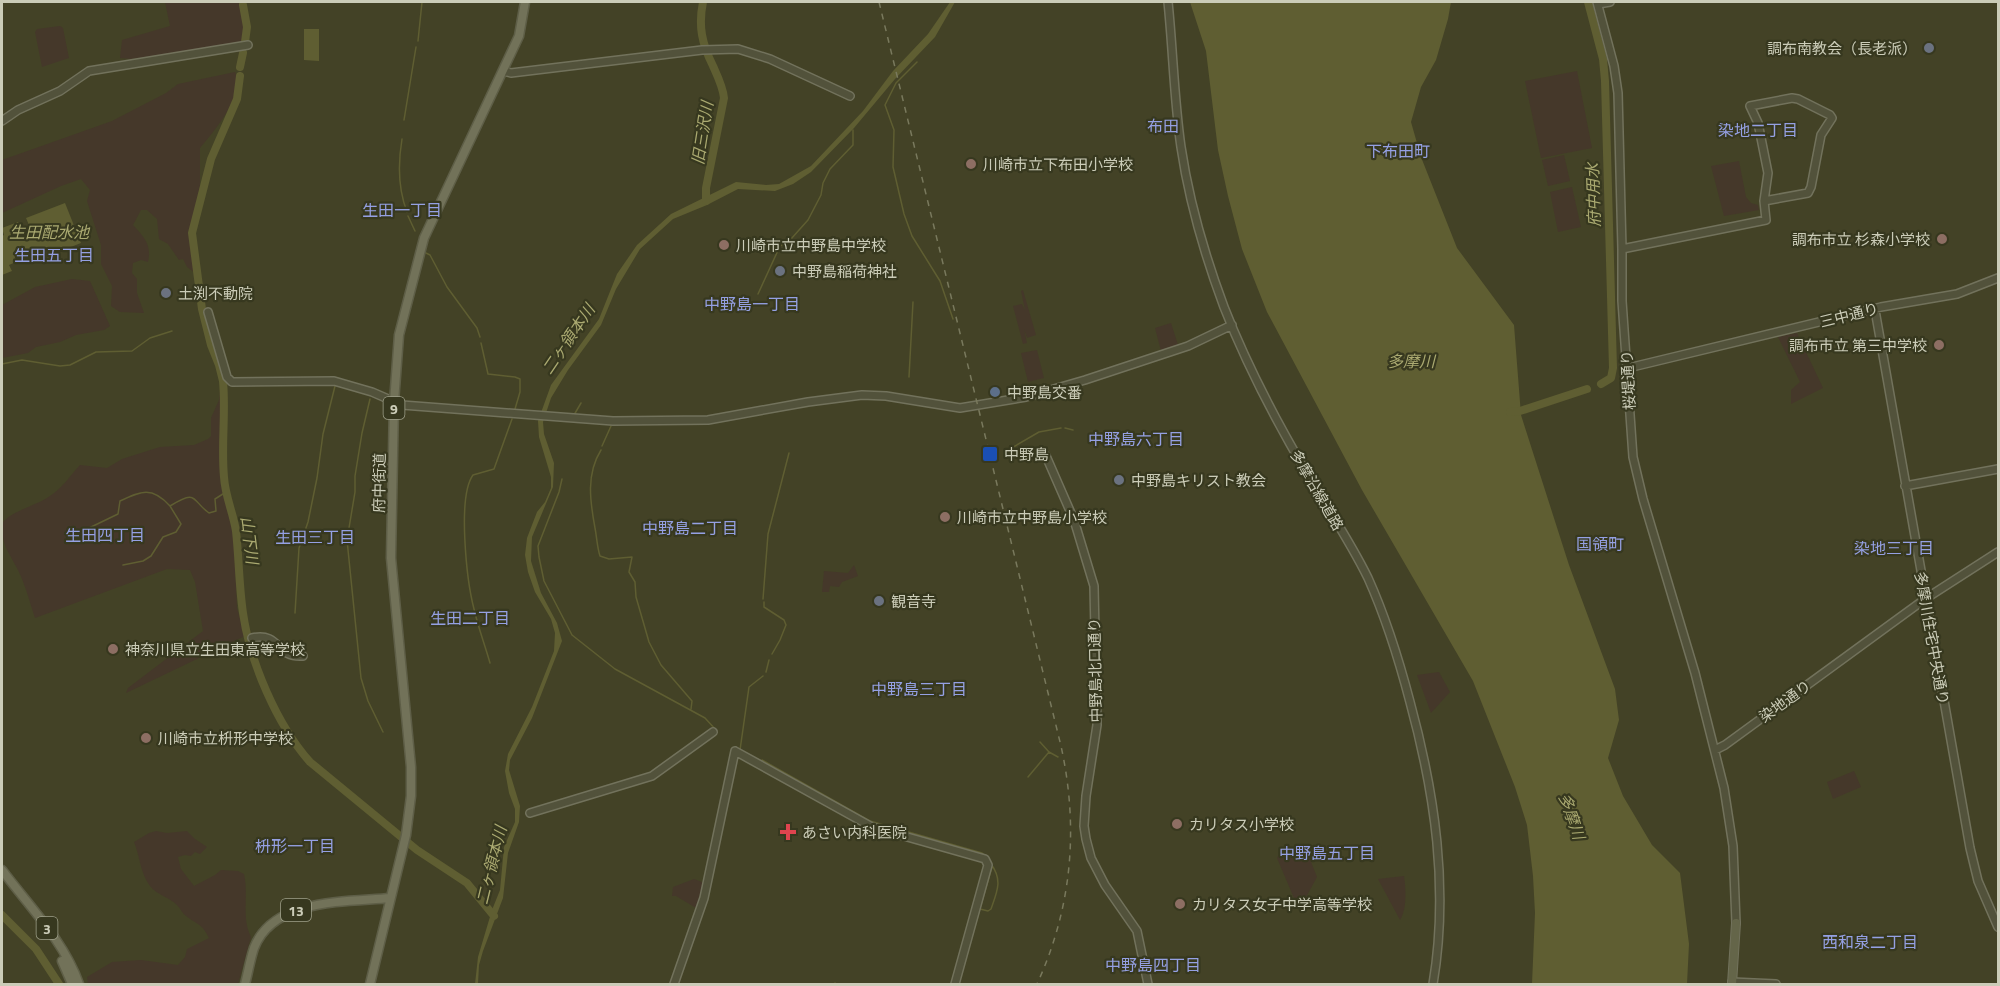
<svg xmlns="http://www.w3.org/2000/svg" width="2000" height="986" viewBox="0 0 2000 986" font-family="'Titillium Web','Noto Sans JP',sans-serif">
	<rect width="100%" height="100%" fill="#434226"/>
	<path fill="#45382a" d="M165,2H240L244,26L241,43L131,59L120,58L122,40L170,26Z
		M60,26L63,28L69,58L42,67L35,32L37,29Z
		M1577,71L1592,148L1541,158L1525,81Z
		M235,72C245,96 214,131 200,148V186L190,234L195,273L187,267L183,259L179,260L168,244L159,239L157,219L147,210H141L133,225C144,237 152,245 148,262L141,260L133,263L132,273L137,279V293L144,313L120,312L111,306L112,286L101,264V245L87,201L90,190L81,179L61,186L2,213V160L112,121L166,93L178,84Z
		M1564,155L1570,181L1548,186L1542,160Z
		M1739,161L1746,197L1751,203L1758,205L1759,210L1724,216L1711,166Z
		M1572,187L1581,227L1558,232L1550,192Z
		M72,279L90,281L110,326L104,330L76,335L60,342L36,347L28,353L2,358V305L35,287Z
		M1023,290L1036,335L1027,338L1024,329L1027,343L1023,344L1013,306L1022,304L1025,310L1021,291Z
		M1171,323L1178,345L1161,351L1155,328Z
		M1797,333L1823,388L1791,404V390L1800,382L1778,337Z
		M1037,350L1044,378L1028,382L1021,353Z
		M220,389H222L220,443L222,478L233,525L237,608L245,636L126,693L128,688L203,631L195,582L190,570L167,569L35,618C30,603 26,587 19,572C10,553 1,546 2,523C14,510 32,507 47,498C63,488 68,478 80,465L107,468L122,459L160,447L194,445L208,439L211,436V418L219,400Z
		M854,565L858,576L842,582L839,587L830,586L829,592H822L824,571L848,573Z
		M1439,672L1450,692L1431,713L1417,675Z
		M1854,771L1861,787L1833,799L1827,782Z
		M156,831L167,833L187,831L195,839L207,847L200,854L195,852L191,856L185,855L178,857L181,869L194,886L215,875L221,870L238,871L244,874C249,895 241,917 251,937L238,984H88L87,977L112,962L141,960L178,965L185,957L187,949L209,938C201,922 197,925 186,916C182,913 180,908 177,905C169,897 157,895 150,886C140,873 140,856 134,842L149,833Z
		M1305,847L1317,877L1299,910L1277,858L1278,856Z
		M1404,876C1406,889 1407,909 1400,920L1378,879Z
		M694,879L702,882L703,885L696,908L676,896H672L673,887Z"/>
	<path fill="#5f5e32" d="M950,2H955L935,37L895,79L854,128L811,172L793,184L775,191L738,189L707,205L673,219L640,249L616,289L601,325L568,370L551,398L543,422L544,434L554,463L553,487L532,537L531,561L541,593L557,623L562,641L532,718L510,760L509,770L520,806L519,822L508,853L503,898L483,951L479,965L478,984H475L478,957L492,910L500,890L504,847L515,822V809L509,793L505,771L508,754L532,707L554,651L555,633L551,619L535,592L528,572L525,555L527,538L537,512L545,502L551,488V477L539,437L538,421L551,385L599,319L617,274L637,245L671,214L736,182L766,185L779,184L811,166L863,111L893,71L928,34Z
		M1190,2H1451L1448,19L1436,60L1421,87L1411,122L1421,157L1457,248L1514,325L1521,415L1569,565L1615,689L1619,720L1608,758L1623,796L1652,845L1680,873L1689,944L1687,984H1532L1535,913L1533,876L1527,825L1515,787L1473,681L1362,490L1267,312L1242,249L1228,196L1218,150L1206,51Z
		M304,29H319V61L304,60Z
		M65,203L81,243L43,258L40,252L33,255L34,259L19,263L18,261L9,265L12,271L2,275V236L4,235L2,228L18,222L21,228L29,225L26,218Z"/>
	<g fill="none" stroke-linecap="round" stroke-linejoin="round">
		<path stroke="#5f5e32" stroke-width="1.5" d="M418,41L422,2
			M917,62L896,83L885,105L894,130L893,167L904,214L912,236L940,281L953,319
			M404,120L416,47
			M402,139C398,163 398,189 407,212
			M408,216L415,231
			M426,253L430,255L447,287L477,328L480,337
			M758,294L780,246L791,239L808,220L821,195L823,183L830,169L853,145V130
			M481,343L488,374L515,377L520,379V392L515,409
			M2,364L22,360L60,366L70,365L96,352L132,351L150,338L172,331
			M909,377L913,302
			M370,399L362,433L355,476V492L347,540L361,678L368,701L383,732
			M574,415L581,403
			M1065,428L1073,430
			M602,446L611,426
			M1010,449L1039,432L1061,428
			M601,450C586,474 590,501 595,528C597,538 597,547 600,556L609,559L632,557L629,572L635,582L636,597L649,642L661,665L692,701L691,709
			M562,479L559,492L538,546L539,557L544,581L572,635L615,669L705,718L716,730
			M82,534L89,528L118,514L120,501C141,491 152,486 170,506
			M123,565L143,561L151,556L163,537L176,532L181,524L170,506C198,489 191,500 209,513L216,511L215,499L226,492
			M763,599L768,534L789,453
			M764,602V607L784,620L786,625L780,640L772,654
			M295,613L299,548L308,522L317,478L323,434L335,386
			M490,663C485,645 478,627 474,609C467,582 457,497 473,475L494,469L512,419
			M766,672L769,660
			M1040,742L1049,752L1058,757
			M740,750L749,687L763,676
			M762,760L870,821L982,853L987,858
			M1028,777L1049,752
			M980,909L988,911L991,909C997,892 1003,880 991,864
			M835,983L836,984
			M958,984L992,867"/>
		<path stroke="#5f5e32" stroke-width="8" d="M703,2C698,26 702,44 713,66C718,77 723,87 724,98L706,188V201
			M1588,2L1603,59L1605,81L1613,368L1611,378L1601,384
			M243,5L247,27L245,42
			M240,67L243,53
			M240,76L237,99L211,159L192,233L202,309L211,345L219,365L223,381C226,413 221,445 224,477C225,496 233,512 236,531C239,558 239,586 243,613C250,662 277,725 310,762L417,850L467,883L494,916
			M1510,412L1520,411L1587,389
			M2,915L36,949L59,984"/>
		<g stroke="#72725c" stroke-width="10">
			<path id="tertiary" d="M1168,2C1173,50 1174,99 1181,147C1189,201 1205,256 1224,307C1247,366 1276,421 1308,475C1328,509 1351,543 1368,578C1386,618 1399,660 1410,702C1435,794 1449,889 1433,984
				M1597,2L1614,66L1618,93L1622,249V301L1633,457L1643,499L1695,673L1724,788L1733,846L1736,923
				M1598,4L1610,2
				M503,71L511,73L702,50L738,49L770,59L850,96
				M2,121L18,110L60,91L89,71L248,45
				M1622,249L1766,220L1764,201L1808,193L1811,187L1821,135L1832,118L1830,115L1798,99L1792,98L1750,106L1758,123L1768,173L1764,201
				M1875,310L1970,848L1978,881L1998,927
				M208,312L227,377L232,382L334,381L372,392L402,405L613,421L708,420L808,402L862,395L886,396L960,408L1026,397L1085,380L1188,346L1232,325
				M1628,368L1881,307L1957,294L1998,278
				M1046,456L1074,520L1094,586L1097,725L1086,796L1084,826L1086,839L1091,858L1105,885L1137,931L1148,984
				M1905,486L1998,469
				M252,638C282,632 274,658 303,656
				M1715,750L1725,745L1925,599L1998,552
				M530,813L652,776L713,732
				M1732,982L1776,984
				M674,984L704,898L735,751L872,827L985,859L988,865L955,984"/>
		</g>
		<g stroke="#72725c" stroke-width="10">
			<path id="secondary" d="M1732,984L1736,923"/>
		</g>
		<g stroke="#5e5e47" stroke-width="11">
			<path id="primary" d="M2,870C29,906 64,941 79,984
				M62,961L72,984
				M245,984C248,973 250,960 254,948C273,898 347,902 390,898
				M370,984L406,835L411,796V767L391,558L394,402L399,335L424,238L519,36L525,2"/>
		</g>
		<use href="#tertiary" stroke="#52523b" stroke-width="7"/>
		<use href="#secondary" stroke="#646549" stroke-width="8"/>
		<use href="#primary" stroke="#727259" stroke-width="8"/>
		<path stroke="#79795d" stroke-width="1.5" stroke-dasharray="6 6" stroke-linecap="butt" d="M879,2L1061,746C1079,828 1072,908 1037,984"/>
	</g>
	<g fill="#6b7280" stroke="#37381f" stroke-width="2">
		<circle cx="1929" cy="48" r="6"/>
		<circle cx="780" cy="271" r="6"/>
		<circle cx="166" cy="293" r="6"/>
		<circle cx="1119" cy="480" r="6"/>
		<circle cx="879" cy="601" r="6"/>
	</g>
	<g fill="#8d6e63" stroke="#37381f" stroke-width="2">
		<circle cx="971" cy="164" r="6"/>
		<circle cx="1942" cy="239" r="6"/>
		<circle cx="724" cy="245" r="6"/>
		<circle cx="1939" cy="345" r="6"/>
		<circle cx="945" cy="517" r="6"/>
		<circle cx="113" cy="649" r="6"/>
		<circle cx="146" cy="738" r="6"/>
		<circle cx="1177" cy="824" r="6"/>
		<circle cx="1180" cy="904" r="6"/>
	</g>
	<circle fill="#5c6f8a" stroke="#37381f" stroke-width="2" cx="995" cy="392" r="6"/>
	<rect fill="#1a4fb4" stroke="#37381f" stroke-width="2" x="982" y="446" width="16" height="16" rx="3"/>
	<path fill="#e0444e" stroke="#37381f" stroke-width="2" d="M785 823h6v6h6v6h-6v6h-6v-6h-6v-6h6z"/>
	<g text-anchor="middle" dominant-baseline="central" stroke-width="4.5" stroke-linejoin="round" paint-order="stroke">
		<g fill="#37381f" stroke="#9fa08a" stroke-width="1.5">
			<rect x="383.5" y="397" width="21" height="22" rx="4.5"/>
			<rect x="281" y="899" width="30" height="22" rx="4.5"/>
			<rect x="36.5" y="917" width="21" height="22" rx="4.5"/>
		</g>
		<g font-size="14" font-weight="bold" fill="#cbccb8">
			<text x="394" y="408">9</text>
			<text x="296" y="910">13</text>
			<text x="47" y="928">3</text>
		</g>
		<g font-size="15" fill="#cbccb8" stroke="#37381f" text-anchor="start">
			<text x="1917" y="48" text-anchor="end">調布南教会（長老派）</text>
			<text x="983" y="164">川崎市立下布田小学校</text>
			<text x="1930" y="239" text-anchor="end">調布市立 杉森小学校</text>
			<text x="736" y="245">川崎市立中野島中学校</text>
			<text x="792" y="271">中野島稲荷神社</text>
			<text x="178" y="293">土渕不動院</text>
			<text x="1927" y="345" text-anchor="end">調布市立 第三中学校</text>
			<text x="1007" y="392">中野島交番</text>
			<text x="1004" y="454">中野島</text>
			<text x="1131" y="480">中野島キリスト教会</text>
			<text x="957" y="517">川崎市立中野島小学校</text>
			<text x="891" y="601">観音寺</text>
			<text x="125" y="649">神奈川県立生田東高等学校</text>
			<text x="158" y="738">川崎市立枡形中学校</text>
			<text x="1189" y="824">カリタス小学校</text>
			<text x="802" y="832">あさい内科医院</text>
			<text x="1192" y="904">カリタス女子中学高等学校</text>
		</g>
		<g font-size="15" fill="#cbccb8" stroke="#37381f">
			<text transform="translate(1849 315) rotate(-14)">三中通り</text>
			<text transform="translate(1628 380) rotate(-93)">桜堤通り</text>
			<text transform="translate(379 483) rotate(-89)">府中街道</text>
			<text transform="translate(1317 490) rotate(60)">多摩沿線道路</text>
			<text transform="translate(1932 638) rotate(80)">多摩川住宅中央通り</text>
			<text transform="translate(1095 670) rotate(-91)">中野島北口通り</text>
			<text transform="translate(1785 701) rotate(-36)">染地通り</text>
		</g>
		<g font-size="16" fill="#95a0e3" stroke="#37381f">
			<text x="1163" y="126">布田</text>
			<text x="1758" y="130">染地二丁目</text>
			<text x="1398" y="151">下布田町</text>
			<text x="402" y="210">生田一丁目</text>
			<text x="54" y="255">生田五丁目</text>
			<text x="752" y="304">中野島一丁目</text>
			<text x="1136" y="439">中野島六丁目</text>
			<text x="690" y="528">中野島二丁目</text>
			<text x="105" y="535">生田四丁目</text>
			<text x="315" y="537">生田三丁目</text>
			<text x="1600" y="544">国領町</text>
			<text x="1894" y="548">染地三丁目</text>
			<text x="470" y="618">生田二丁目</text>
			<text x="919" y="689">中野島三丁目</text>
			<text x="295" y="846">枡形一丁目</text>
			<text x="1327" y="853">中野島五丁目</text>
			<text x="1870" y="942">西和泉二丁目</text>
			<text x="1153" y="965">中野島四丁目</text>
		</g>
		<g font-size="16" font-style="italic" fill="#abaa71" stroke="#37381f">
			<text transform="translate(702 133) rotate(-81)">旧三沢川</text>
			<text transform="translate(1593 195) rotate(-92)">府中用水</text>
			<text x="49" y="232">生田配水池</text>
			<text transform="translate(568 339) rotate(-56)">二ヶ領本川</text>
			<text x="1411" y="361">多摩川</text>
			<text transform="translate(250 540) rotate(83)">山下川</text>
			<text transform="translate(1572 816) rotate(71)">多摩川</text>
			<text transform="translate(491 865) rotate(-76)">二ヶ領本川</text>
		</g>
	</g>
	<rect width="2000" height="986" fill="none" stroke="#cbccb8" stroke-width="6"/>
</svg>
